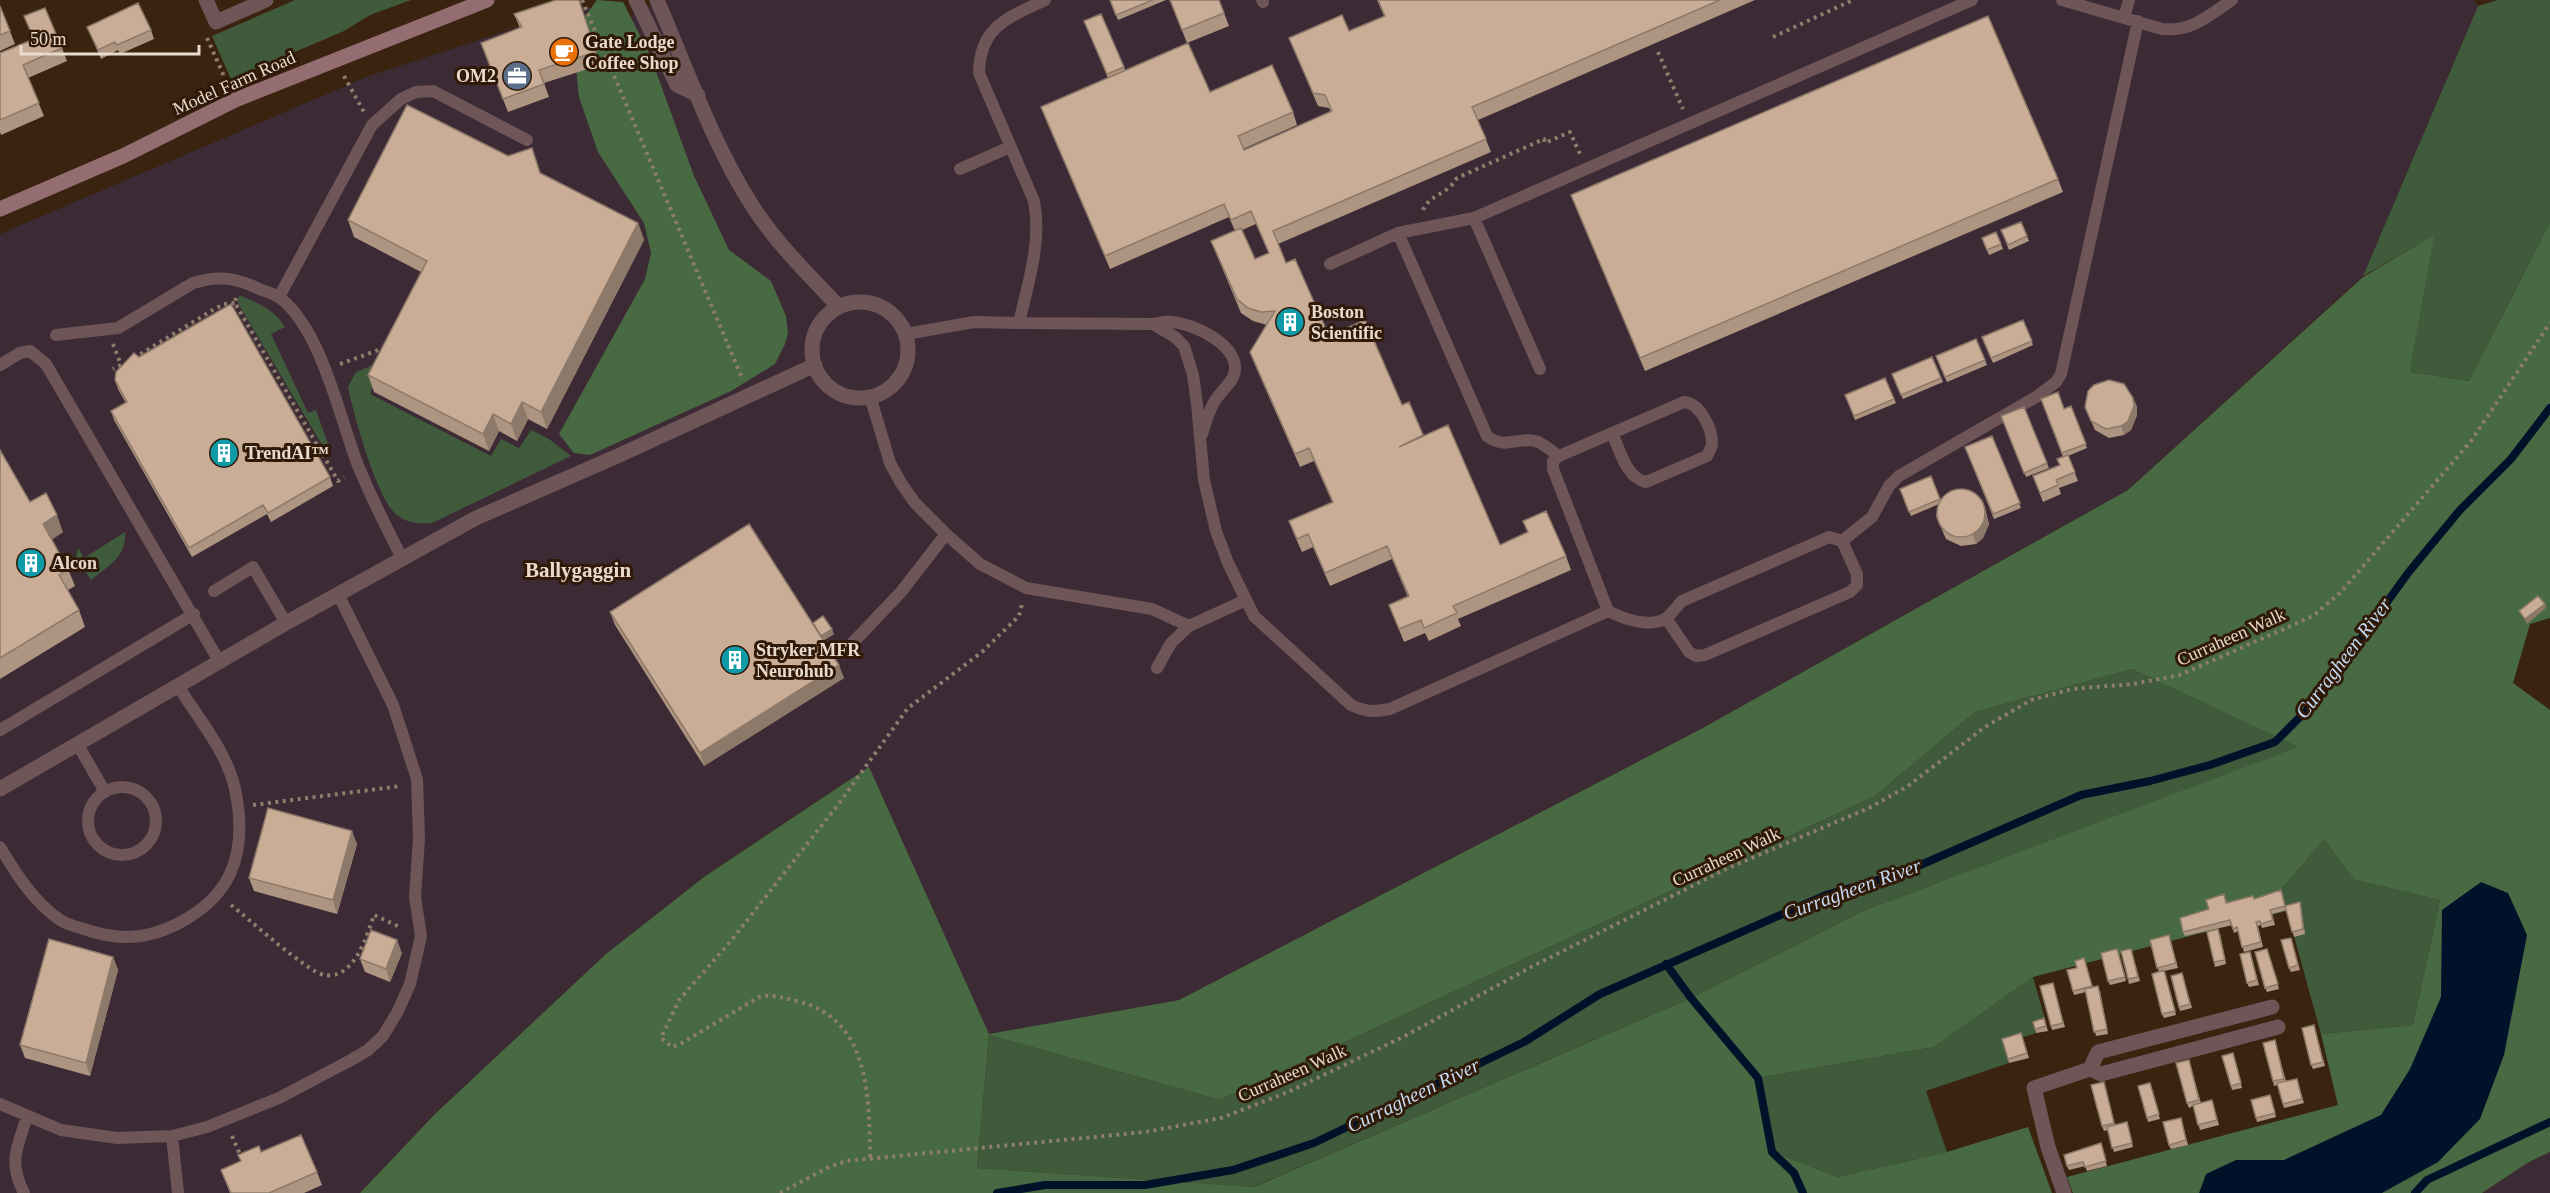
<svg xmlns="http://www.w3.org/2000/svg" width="2550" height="1193" viewBox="0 0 2550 1193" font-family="Georgia,serif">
	<rect width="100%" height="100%" fill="#3a2410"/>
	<path fill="#3c2b35" d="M663,0H2474L2478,6L2363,276L2128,490L1701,729L1179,1000L989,1035L869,768L704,877L606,954L435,1114L360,1193H0V234L369,76L582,6L605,11L617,22Z
		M2550,1152V1193H2483L2529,1162Z"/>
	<path fill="#3f5b3b" d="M295,0H411L370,15L344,31L231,79L212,36Z
		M2498,0H2550V222L2469,381L2410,372L2433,236L2363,276L2478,6Z
		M239,295C258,303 274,309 285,327L271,334L308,413L316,410L330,450H325L238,303Z
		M383,361L370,394L491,456L501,439L519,448L531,430L549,439L571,456L432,523C419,524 407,523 397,515C377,500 353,412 348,387L356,372Z
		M125,532C127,557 108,566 91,580L76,557L78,548L84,558Z
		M2132,669L2299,747L1863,911L1691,998L1253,1187L977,1168L989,1035L1220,1100L1875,796L1975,712Z
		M2324,840L2355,880L2440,900L2413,1025L2321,1034L2287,911L2255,919Z
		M2033,977L2046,1023L2034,1026L2036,1033L2004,1043L2009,1063L1926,1091L1947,1152L1837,1177L1772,1152L1758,1078L1934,1047Z"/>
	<path fill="#486a43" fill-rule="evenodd" d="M597,0L623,2L650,55L694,176L729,250L771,281L786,316L788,333L785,344L775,364L731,391L590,455L574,453L559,434L645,279L651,253L644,223L598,152L579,97L575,60L568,39Z
		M2550,222V618L2530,624L2513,683L2550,710V1152L2529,1162L2482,1193H2073L2067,1177L2338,1105L2321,1034L2413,1025L2440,900L2355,880L2324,840L2255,919L2033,977L1934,1047L1758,1078L1773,1152L1837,1177L1947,1152L2028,1127L2052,1193H360L435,1114L606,954L704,877L869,767L989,1034L1179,1000L1701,729L2128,490L2363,277L2434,235L2410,372L2469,381ZM2132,669L2298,747L1863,911L1691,998L1254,1187L977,1168L989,1035L1220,1100L1875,796L1975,712Z"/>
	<path fill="#00122a" d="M2481,882L2508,893L2527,935L2504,1055L2480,1119L2438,1162L2382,1193H2199L2206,1174L2236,1160H2284L2381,1115L2410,1069L2441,997L2442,910Z"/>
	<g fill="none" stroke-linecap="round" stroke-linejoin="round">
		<path stroke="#00122a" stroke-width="8" d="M1666,964L1691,998L1758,1078L1772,1152L1794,1173L1803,1193
			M997,1193L1045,1185H1145L1233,1170L1314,1143L1524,1042L1600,994L1826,895L1902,873L2081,795L2150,781L2210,765L2275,742L2315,702L2408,573L2460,510L2511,459L2550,408
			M2415,1193L2427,1180L2550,1122"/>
		<path stroke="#8f7d6d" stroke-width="4" stroke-dasharray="3 4.5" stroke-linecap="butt" d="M582,0L742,378
			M1773,37L1853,0
			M207,38L227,83
			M1658,52L1683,109
			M344,76L364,112
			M1423,210C1429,195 1447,195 1457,178L1544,139L1545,143L1570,132L1580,154
			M236,298L235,303L338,481L344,477
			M113,344L121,365L113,369
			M134,358L211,311L224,304L235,303
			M340,364L384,348
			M253,805L401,786
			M231,905C249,919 306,971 324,975C328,976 334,975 338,974C359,964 367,935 374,915L402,928
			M232,1136L241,1157
			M870,1157C869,1096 870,1019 797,1001C785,998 774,995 761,996L680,1044L672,1047L661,1038L679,1000L730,942L837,806L908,708L982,652L1019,616L1022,604
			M780,1193L827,1168L846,1161L1145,1132L1221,1118L1288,1092L1403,1037L1533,966L1726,869L1869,808L1908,786L1985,727L2031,700L2072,689L2133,684L2180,675L2313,616L2340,593L2471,441L2550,323"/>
		<path stroke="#6e5558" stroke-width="12" d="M1262,0L1263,2
			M2062,0L2162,29C2192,32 2208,16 2232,0
			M2124,18L2129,0
			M960,169L1010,147
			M1474,218L1540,369
			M1398,233L1487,436C1507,451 1518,435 1538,442C1545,445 1553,452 1559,456L1684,402C1700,403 1712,428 1712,443C1712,448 1709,451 1707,456L1646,482C1626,478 1620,450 1612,433
			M1330,264L1398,233L1474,218L1972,0
			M279,297L372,125L401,99L416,92L433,91L527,140
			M1019,323L1153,324L1175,337L1184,346L1193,375L1197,404L1204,480L1216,531L1228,563L1254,616L1351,705C1365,712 1375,712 1390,709L1608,611C1624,619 1647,628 1665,619C1671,615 1677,606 1682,601L1829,537L1842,541L1857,574V585L1850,592L1705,655L1696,656L1689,652L1666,618
			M1153,324C1159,323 1165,321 1171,322C1194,323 1246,348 1233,377C1229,385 1221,392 1216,399C1209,409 1206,422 1202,434
			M906,334L974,322L1019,323C1028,283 1042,242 1034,201L979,73C980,26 1008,18 1045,0
			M56,335L118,328L193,283C216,276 233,277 255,287C263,291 273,293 280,298C321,329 339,415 357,463C370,495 386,527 402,558
			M0,365L20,353L30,351L46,364L219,661
			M870,396L890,463L901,483L915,503L946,534L980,564L1026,588L1152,609L1189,626L1246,600
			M1559,456L1553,461V469L1608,611
			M1842,541L1872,517L1889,486L1899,476L2036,397L2056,382L2061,374L2138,21
			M214,591L253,567L286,623
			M843,653L901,592L946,534
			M1157,668L1171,643L1189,626
			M0,730L194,614
			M78,745L105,792
			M88 821a34 34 0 1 1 68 0a34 34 0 1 1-68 0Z
			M0,847C17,875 33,901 60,920C66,924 74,926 81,928C95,933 111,937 126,937C165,937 213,910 230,874C242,848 241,817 235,789C227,752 198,718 178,686
			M0,1104L61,1130L117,1138L172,1136L207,1127L279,1098L351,1060L368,1050L383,1036L398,1011L410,984L421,936L415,897L419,839L417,779L393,705L338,594
			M172,1136L178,1193
			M24,1193C8,1161 17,1148 27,1117"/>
		<path stroke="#6e5558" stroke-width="15" d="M206,0L216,22L266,0
			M636,0L677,85L698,95
			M657,0C687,69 712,143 753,207C777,244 809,275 839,307
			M812 350a48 48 0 1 1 96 0a48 48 0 1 1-96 0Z
			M0,789L286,623L476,518L622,454L815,365
			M2090,1069L2101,1074L2278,1027
			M2064,1193L2048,1147L2034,1088L2090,1069L2098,1052L2272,1007"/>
		<path stroke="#936d72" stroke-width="15" d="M0,209L123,156L235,100L487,0"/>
	</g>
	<path fill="#ae9581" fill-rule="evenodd" d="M579,0L600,65L544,83L549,97L508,112L481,43L520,28L514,14Z
		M1110,0H1166L1118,20Z
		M1170,0L1224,13L1229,26L1187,43Z
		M1377,0H1755L1478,120L1491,152L1278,244L1286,263L1329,336L1402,405L1409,402L1424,436L1500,545L1528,533L1523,521L1566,556L1571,570L1458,619L1461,626L1429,641L1425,633L1404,642L1389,605L1408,597L1392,559L1330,586L1313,547L1302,552L1294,534L1289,521L1332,502L1314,461L1300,467L1255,365L1250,352L1267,325L1253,321L1241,313L1211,241L1235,231L1229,217L1110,269L1046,120L1041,107L1108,78L1084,21L1101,14L1125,70L1210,92L1293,112L1297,125L1243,149L1244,150L1331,112L1329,108L1318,106L1289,38L1349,31L1384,16ZM1256,224L1269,253L1255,259L1242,230Z
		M0,6L15,44L0,51Z
		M24,16L62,48L67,61L28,78L44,116L1,135L0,132V53L33,39Z
		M87,27L151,30L154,39L120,54L118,50L101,59Z
		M541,173L638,223L644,240L547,429L528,419L517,441L499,431L489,451L374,392L368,375L421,272L354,237L348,220Z
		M2058,179L2063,192L1645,371L1571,195Z
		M2021,222L2029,241L2009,250L2001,230Z
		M1996,232L2003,249L1989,255L1982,238Z
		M2023,320L2033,345L1993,363L1982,337Z
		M1976,339L1987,365L1947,382L1936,356Z
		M139,357L330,477L333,486L271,522L267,514L192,557L114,420L111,411L126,403L118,389L115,380Z
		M1932,357L1943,382L1903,399L1892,374Z
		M1885,378L1896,403L1855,420L1845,395Z
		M2133,398L2137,407V415L2131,430L2124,435L2109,438L2095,430L2085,407Z
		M2041,399L2064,409L2071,406L2087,448L2068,456L2078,481L2059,488L2061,494L2043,502L2033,476L2060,465L2063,457Z
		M2024,407L2049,468L2026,477L2001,416Z
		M1992,436L2021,508L1994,519L1965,447Z
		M0,450L30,502L63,532L52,539L68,569L75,586L68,590L79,610L85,627L0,679Z
		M1931,476L1941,501L1985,508L1989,524L1983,538L1976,544L1961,546L1946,539L1936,516L1939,504L1911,516L1900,489Z
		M610,612L813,623L834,634L824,640L844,678L704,766L615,625Z
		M357,844L337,914L254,891L249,878Z
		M2226,899L2227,903L2254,899L2286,906L2300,902L2301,906L2305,934L2294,937L2287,910L2272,914L2275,925L2262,928L2261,925L2258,926L2263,947L2244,952L2238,931L2234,933L2232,925L2185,936L2183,932L2209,909Z
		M2220,933L2226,964L2215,967L2214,962Z
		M2169,935L2178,968L2164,971L2176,1015L2164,1018L2162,1014L2159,972L2150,940Z
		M2291,938L2300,970L2291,972L2289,968Z
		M2131,949L2140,981L2129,984L2128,979Z
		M2267,949L2279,989L2267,992L2265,988Z
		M2250,952L2259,985L2249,987L2247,983Z
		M402,953L390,982L365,972L360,959Z
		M2119,953L2126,981L2110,985L2108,981Z
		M113,957L118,970L90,1076L25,1058L20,1045Z
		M2086,963L2092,987L2100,991L2108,1034L2096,1036L2086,992L2074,995L2073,991L2077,968Z
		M2182,973L2192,1008L2180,1011L2179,1007Z
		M2054,987L2065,1027L2052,1030L2051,1026Z
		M2044,1018L2048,1031L2036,1033L2033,1022Z
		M2314,1025L2325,1066L2313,1069L2311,1065Z
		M2021,1033L2029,1058L2009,1063L2002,1039Z
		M2276,1045L2286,1081L2297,1079L2304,1103L2284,1108L2278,1085L2274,1086L2273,1081Z
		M2234,1058L2242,1088L2232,1090L2231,1086Z
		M2190,1064L2201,1103L2212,1100L2219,1125L2200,1130L2193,1106L2189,1108L2187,1103Z
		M2150,1083L2160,1119L2148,1122L2147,1118Z
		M2105,1086L2115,1125L2128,1127L2133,1147L2114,1152L2108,1130L2104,1131L2102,1126Z
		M2270,1095L2276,1117L2257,1122L2256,1118Z
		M2181,1118L2188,1145L2171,1149L2169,1145Z
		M2101,1143L2107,1166L2087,1171L2085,1166L2069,1170L2067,1166Z
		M261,1152L317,1172L322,1185L304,1193H230L221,1170Z"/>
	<path fill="#8d7969" d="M638,223L644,240L547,429L541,412Z
		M2133,398L2137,407V415L2131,430L2124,435L2121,426Z
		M522,402L528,419L517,441L511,424Z
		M493,414L499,431L489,451L483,434Z
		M1982,499L1989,524L1983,538L1976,544L1973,535Z
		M57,515L63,532L50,541L43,524Z
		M2545,604L2546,608L2527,624L2525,619Z
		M832,629L834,634L821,642L820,637Z
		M839,665L844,678L704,766L700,753Z
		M352,831L357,844L337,914L333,900Z
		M2300,902L2301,906L2305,934L2303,929Z
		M397,940L402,953L390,982L386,969Z
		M113,957L118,970L90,1076L86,1063Z
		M2098,986L2100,991L2108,1034L2107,1029Z"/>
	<path fill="#caad96" stroke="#8d7969" stroke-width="1.5" d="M556,0H579L596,52L539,70L544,84L503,99L481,43L522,27L514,14Z
		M1110,0H1153L1116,15Z
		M1170,0H1219L1224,13L1182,30Z
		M1378,0H1720L1472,107L1486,139L1273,231L1286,263L1295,259L1329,336L1365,320L1402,405L1409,402L1423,435L1399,447L1448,425L1500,545L1528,532L1523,521L1546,511L1566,556L1453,606L1457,613L1424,628L1421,620L1399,629L1389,605L1409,596L1387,546L1325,573L1308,534L1297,539L1289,521L1333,502L1309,448L1295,454L1250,352L1275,311L1261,312L1248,308L1237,299L1211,241L1241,228L1255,259L1269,253L1251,211L1231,220L1224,204L1105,256L1041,107L1188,43L1210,92L1272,65L1293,112L1238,136L1244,150L1332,111L1325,95L1313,93L1289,38L1342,15L1349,31L1385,16Z
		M138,3L151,30L117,45L115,42L98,50L87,27Z
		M0,6L10,31L0,35Z
		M45,8L62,48L23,65L39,103L0,120V53L34,39L24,16Z
		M1101,14L1124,67L1107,74L1084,21Z
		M1988,16L2058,179L1640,358L1571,195Z
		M407,105L508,156L532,148L540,173L638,223L541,412L522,402L511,424L493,414L483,434L368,375L427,261L348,220Z
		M2021,222L2027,236L2008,245L2001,230Z
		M1996,232L2001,244L1987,250L1982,238Z
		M231,304L330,477L268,513L263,505L189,548L111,411L127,402L115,380L116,372L134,353L139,357Z
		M2023,320L2032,341L1991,358L1982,337Z
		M1976,339L1985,360L1945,377L1936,356Z
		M1932,357L1941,378L1901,395L1892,374Z
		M1885,378L1894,399L1854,416L1845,395Z
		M2109,380L2124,384L2133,398L2134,406L2128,421L2121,426L2106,429L2091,421L2085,407L2088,391L2094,385Z
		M2058,392L2064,409L2071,406L2086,444L2062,453L2041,399Z
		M2024,407L2047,463L2024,473L2001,416Z
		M1992,436L2020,503L1993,514L1965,447Z
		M0,450L30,502L46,493L57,515L43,524L68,569L59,575L79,610L0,658Z
		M2068,455L2075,472L2056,480L2058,485L2040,493L2033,476L2060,465L2057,459Z
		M1931,476L1940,499L1909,512L1900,489Z
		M1937 513a24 24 0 1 1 48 0a24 24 0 1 1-48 0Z
		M749,524L839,665L700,753L610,612Z
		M2538,596L2545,604L2525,619L2519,611Z
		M823,616L832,629L821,636L813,623Z
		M268,808L352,831L333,900L249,878Z
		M2281,890L2285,906L2270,910L2273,920L2261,924L2260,921L2256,922L2261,942L2242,947L2237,927L2233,929L2230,920L2183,932L2180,918L2209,909L2206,900L2224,894L2226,903L2253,896L2254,899Z
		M2300,902L2303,929L2292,932L2285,906Z
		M2218,929L2225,960L2214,962L2207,932Z
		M371,930L397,940L386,969L360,959Z
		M2169,935L2176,963L2157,968L2150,940Z
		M2291,938L2298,965L2289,968L2281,940Z
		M49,939L113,957L86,1063L20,1045Z
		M2117,949L2125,977L2108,981L2101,953Z
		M2131,949L2138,977L2128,979L2121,951Z
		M2267,949L2278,984L2265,988L2255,952Z
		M2250,952L2257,980L2247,983L2240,954Z
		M2084,958L2092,986L2073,991L2067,970L2077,968L2075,961Z
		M2164,970L2175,1011L2162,1014L2152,974Z
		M2182,973L2190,1004L2179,1007L2171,976Z
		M2053,983L2063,1023L2051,1026L2040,986Z
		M2098,986L2107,1029L2094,1032L2085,989Z
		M2044,1018L2046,1026L2035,1029L2033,1022Z
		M2314,1025L2323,1062L2311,1065L2302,1028Z
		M2021,1033L2027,1053L2008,1059L2002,1039Z
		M2275,1040L2284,1079L2273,1081L2263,1043Z
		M2233,1053L2241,1083L2231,1086L2222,1056Z
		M2189,1060L2199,1100L2187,1103L2176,1063Z
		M2297,1079L2302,1099L2283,1104L2277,1083Z
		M2104,1082L2114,1123L2102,1126L2091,1085Z
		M2150,1083L2159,1114L2147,1118L2138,1086Z
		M2270,1095L2275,1113L2256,1118L2251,1100Z
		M2212,1100L2217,1120L2198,1125L2193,1105Z
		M2181,1118L2186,1140L2169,1145L2163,1122Z
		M2127,1122L2132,1143L2112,1148L2107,1127Z
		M301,1135L317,1172L269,1193H231L221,1170L241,1161L238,1155L259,1146L261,1152Z
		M2101,1143L2106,1161L2085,1167L2083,1162L2067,1166L2064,1155Z"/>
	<defs>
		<g id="cafe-disc" transform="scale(1.5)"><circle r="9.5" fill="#e8710a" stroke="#301a07"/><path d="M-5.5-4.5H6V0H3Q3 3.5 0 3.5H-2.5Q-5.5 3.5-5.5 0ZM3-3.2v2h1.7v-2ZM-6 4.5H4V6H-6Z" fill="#fff"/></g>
		<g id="office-disc" transform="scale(1.5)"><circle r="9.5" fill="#5c6f8a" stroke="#301a07"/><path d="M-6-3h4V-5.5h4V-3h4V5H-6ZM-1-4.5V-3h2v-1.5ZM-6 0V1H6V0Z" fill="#fff"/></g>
		<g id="building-disc" transform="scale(1.5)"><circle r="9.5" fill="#0f9aa8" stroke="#301a07"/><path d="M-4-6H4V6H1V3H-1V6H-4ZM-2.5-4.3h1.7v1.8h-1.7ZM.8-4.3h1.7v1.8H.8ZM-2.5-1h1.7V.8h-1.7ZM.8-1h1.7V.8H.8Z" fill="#fff"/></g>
	</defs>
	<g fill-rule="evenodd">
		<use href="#cafe-disc" x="564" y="52"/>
		<use href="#office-disc" x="517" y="76"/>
		<use href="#building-disc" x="1290" y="322"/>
		<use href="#building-disc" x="224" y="453"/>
		<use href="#building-disc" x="31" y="563"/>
		<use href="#building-disc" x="735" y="660"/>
	</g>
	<g text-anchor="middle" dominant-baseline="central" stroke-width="6" stroke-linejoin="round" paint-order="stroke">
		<g font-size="18" font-weight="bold" fill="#e9dace" stroke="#301a07" text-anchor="start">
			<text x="585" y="42">Gate Lodge<tspan x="585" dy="21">Coffee Shop</tspan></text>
			<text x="496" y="76" text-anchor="end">OM2</text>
			<text x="1311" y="312">Boston<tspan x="1311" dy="21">Scientific</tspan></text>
			<text x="245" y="453">TrendAI™</text>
			<text x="52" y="563">Alcon</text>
			<text x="756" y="650">Stryker MFR<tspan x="756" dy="21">Neurohub</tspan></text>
		</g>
		<g font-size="18" fill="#e9dace" stroke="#301a07">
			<text transform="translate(234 83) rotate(-24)">Model Farm Road</text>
			<text transform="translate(2231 637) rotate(-24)">Curraheen Walk</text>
			<text transform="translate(1726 857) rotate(-25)">Curraheen Walk</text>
			<text transform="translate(1292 1073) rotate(-24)">Curraheen Walk</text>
		</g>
		<g font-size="20" font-style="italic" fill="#c5dbf3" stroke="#301a07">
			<text transform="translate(2343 658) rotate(-53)">Curragheen River</text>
			<text transform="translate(1852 889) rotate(-20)">Curragheen River</text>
			<text transform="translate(1413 1095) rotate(-26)">Curragheen River</text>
		</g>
		<g font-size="21" font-weight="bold" fill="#e9dace" stroke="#301a07">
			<text x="578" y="570">Ballygaggin</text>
		</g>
	</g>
	<path d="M21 45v9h178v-9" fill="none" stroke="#e9dace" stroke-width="3"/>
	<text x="30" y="45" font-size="18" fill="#e9dace" stroke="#301a07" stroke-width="4.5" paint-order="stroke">50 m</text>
</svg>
